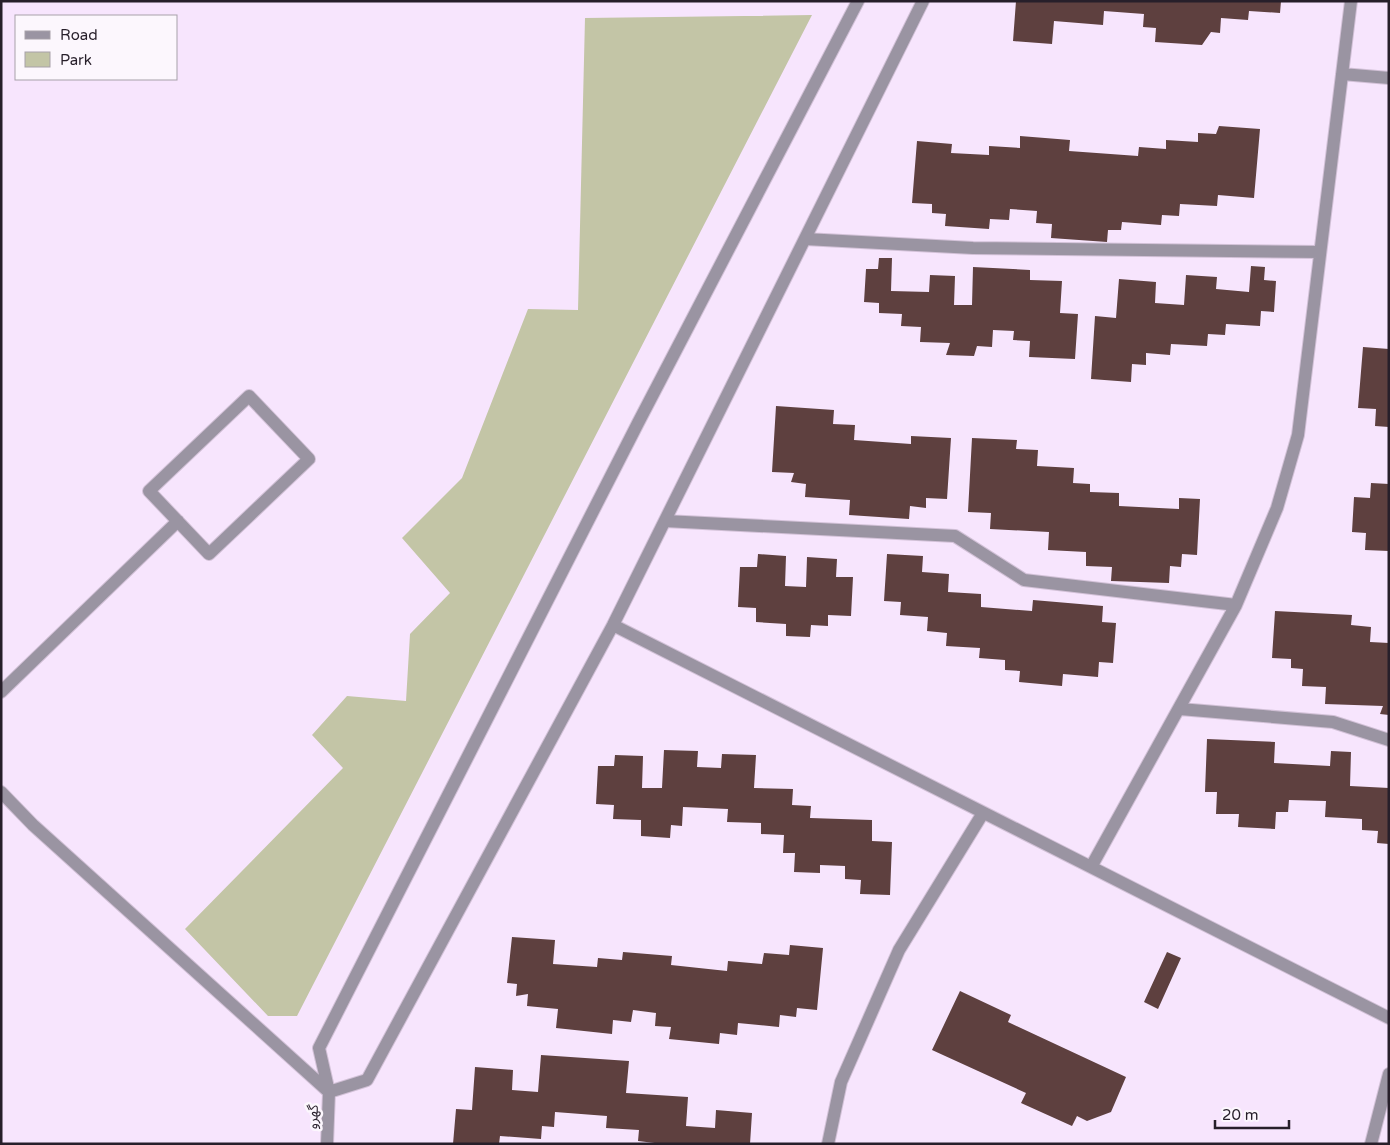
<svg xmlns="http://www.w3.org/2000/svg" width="1390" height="1145" viewBox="0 0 1390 1145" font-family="'Varela Round','Noto Sans Arabic',sans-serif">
	<rect width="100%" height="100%" fill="#f7e5fd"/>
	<path fill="#c3c5a6" d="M812,15L297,1016H268L185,929L343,768L312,735L347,696L406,701L410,634L450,593L402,538L462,478L528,309L578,310L585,18Z"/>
	<path fill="#5e403f" d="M1016,1H1281L1280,13L1249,11L1248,20L1221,18L1220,33L1211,32L1202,45L1155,42L1156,28L1143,27L1144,14L1104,11L1103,25L1054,21L1052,44L1013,41Z
		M1219,126L1260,129L1254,198L1218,195L1217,206L1180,204L1179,216L1162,215L1161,225L1122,222L1121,230H1108L1107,242L1051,238L1052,224L1036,223L1037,211L1010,209L1009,220L990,219L989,229L945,226L946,214L932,213V204L912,203L917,141L952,144L951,153L989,155V146L1020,148V136L1070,140L1069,151L1138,156L1139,147L1166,149V140L1198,142V133L1216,134Z
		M879,258H892L891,291L929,292L930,275L955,276L954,305H972L973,267L1030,270V280L1062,281L1060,313L1078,314L1075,359L1029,357L1030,341L1013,340L1014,331L993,330L992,347L977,346L974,356L946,355L950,343L920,342L921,327L901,326L902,314L879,313V303L864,302L866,269H878Z
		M1251,266L1265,267L1264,280L1276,281L1274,312L1261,311L1260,326L1226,324L1225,335L1208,334L1207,346L1171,344L1170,355L1146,353V365L1132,364L1131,382L1091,379L1095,316L1116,318L1119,279L1156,282L1155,303L1184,305L1186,275L1217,277L1216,289L1249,292Z
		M1363,347L1389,349V427L1375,426L1376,409L1358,408Z
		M776,406L834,410L833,424L855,425L854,440L911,444V436L951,438L947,499L926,498V508L910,506L909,519L849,515L850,500L805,497L806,484L791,482L794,473L772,472Z
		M972,438L1017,440L1016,449L1038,450L1037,466L1074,468L1073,483L1090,484V492L1119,493V506L1179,509V498L1200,499L1197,555L1182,554L1181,567L1170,566L1169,583L1111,581L1112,567L1086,566V552L1048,550L1049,532L990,529L991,513L968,512Z
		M1371,483L1389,484V551L1365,550L1366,533L1352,532L1354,497L1370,498Z
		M758,554L786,556L785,586L806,587L807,557L837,559L836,577H853L851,616L828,615V626L811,625L810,637L786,636V624L756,622V608L738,607L740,567H757Z
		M887,554L923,556L922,572L949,574L948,592L981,594V607L1032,611L1033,600L1103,606L1102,622L1116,623L1113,663L1099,662L1098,677L1063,674L1062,686L1019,682L1020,671L1005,670V660L979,658L980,648L946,646L947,633L927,631L928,617L900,615L901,602L884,601Z
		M1275,611L1352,615L1351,625L1371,627L1370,642L1389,643V715L1380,714L1383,706L1325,704L1326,687L1302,686L1303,669L1291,668V659L1272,658Z
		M1207,739L1275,742L1274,763L1330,766L1331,751L1351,752L1350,786L1389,788V844L1377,843L1378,831L1362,830V819L1325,817L1326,801L1289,800L1288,812H1276L1275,829L1238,827L1239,814H1216L1217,792H1205Z
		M664,750L698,751L697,767L721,768L722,754L756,755L754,788L793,789L792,805L811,806L810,818L872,820V841L892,842L890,895L860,894L861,880L845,879V866L820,865V873L794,872L795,853H783L784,835L761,834V823L727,822L728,809L683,807L682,826L671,825L670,838L641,836V820L613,819L614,805L596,804L598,766H614L615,755L643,756L642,788H662Z
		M512,937L555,940L553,964L597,967L598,958L622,960L623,952L672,956L671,965L727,971L728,961L762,964L764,953L789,955L790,945L823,948L817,1010L797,1008L796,1017L780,1015L779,1027L738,1023L737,1035L720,1033L719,1044L669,1039L671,1027L655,1026L656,1013L633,1010L631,1022L613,1020L612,1034L556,1028L558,1009L527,1006L528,994L516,996L517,984L507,983Z
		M1167,952L1181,958L1158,1009L1144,1002Z
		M960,991L1011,1015L1008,1022L1126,1077L1111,1112L1087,1121L1077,1116L1072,1126L1021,1103L1026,1093L932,1050Z
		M541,1055L629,1061L626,1093L688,1097L686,1126L715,1128L716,1110L752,1113L750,1144H663L638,1141L639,1130L606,1128L607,1116L555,1112L554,1127L542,1126L541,1139L500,1136L499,1144H453L456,1109L472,1110L475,1067L513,1070L512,1090L538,1092Z"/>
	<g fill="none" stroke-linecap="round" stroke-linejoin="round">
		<g stroke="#d2c1d7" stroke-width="14">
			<path id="minor" d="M1342,74L1389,78
				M805,239L973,248L1320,252
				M249,396L309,459L209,554L149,491Z
				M665,521L955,536L1024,580L1236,605
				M613,625L1389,1018
				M1,692L178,521
				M1180,709L1333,722L1389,740
				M1,792L33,825L329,1092
				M1091,867L1236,605L1277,508L1298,435L1351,1
				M329,1092L367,1080L613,625L923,1
				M327,1144L329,1092L319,1048L638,423L858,1
				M828,1144L841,1082L899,950L983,813
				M1371,1144L1389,1074"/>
		</g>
		<use href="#minor" stroke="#9a94a2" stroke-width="12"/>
	</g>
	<g text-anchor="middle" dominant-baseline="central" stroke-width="5" stroke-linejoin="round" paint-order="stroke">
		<g font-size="14" fill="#271f2a" stroke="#fcf7fd">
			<text transform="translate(313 1117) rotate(-88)">گهرو</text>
		</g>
	</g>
	<rect width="1390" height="1145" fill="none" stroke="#271f2a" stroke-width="5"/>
	<rect x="15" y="15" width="162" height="65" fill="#fcf7fd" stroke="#a7a1a9"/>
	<rect x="25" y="31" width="25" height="8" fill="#9a94a2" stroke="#a7a1a9"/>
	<text x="60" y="40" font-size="15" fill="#271f2a">Road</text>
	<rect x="25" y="52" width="25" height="15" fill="#c3c5a6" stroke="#a7a1a9"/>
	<text x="60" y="65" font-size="15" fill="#271f2a">Park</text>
	<path d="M1215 1120v8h74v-8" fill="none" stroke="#271f2a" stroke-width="2.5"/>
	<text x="1222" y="1120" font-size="15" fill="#271f2a" stroke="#fcf7fd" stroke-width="4" paint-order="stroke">20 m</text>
</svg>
